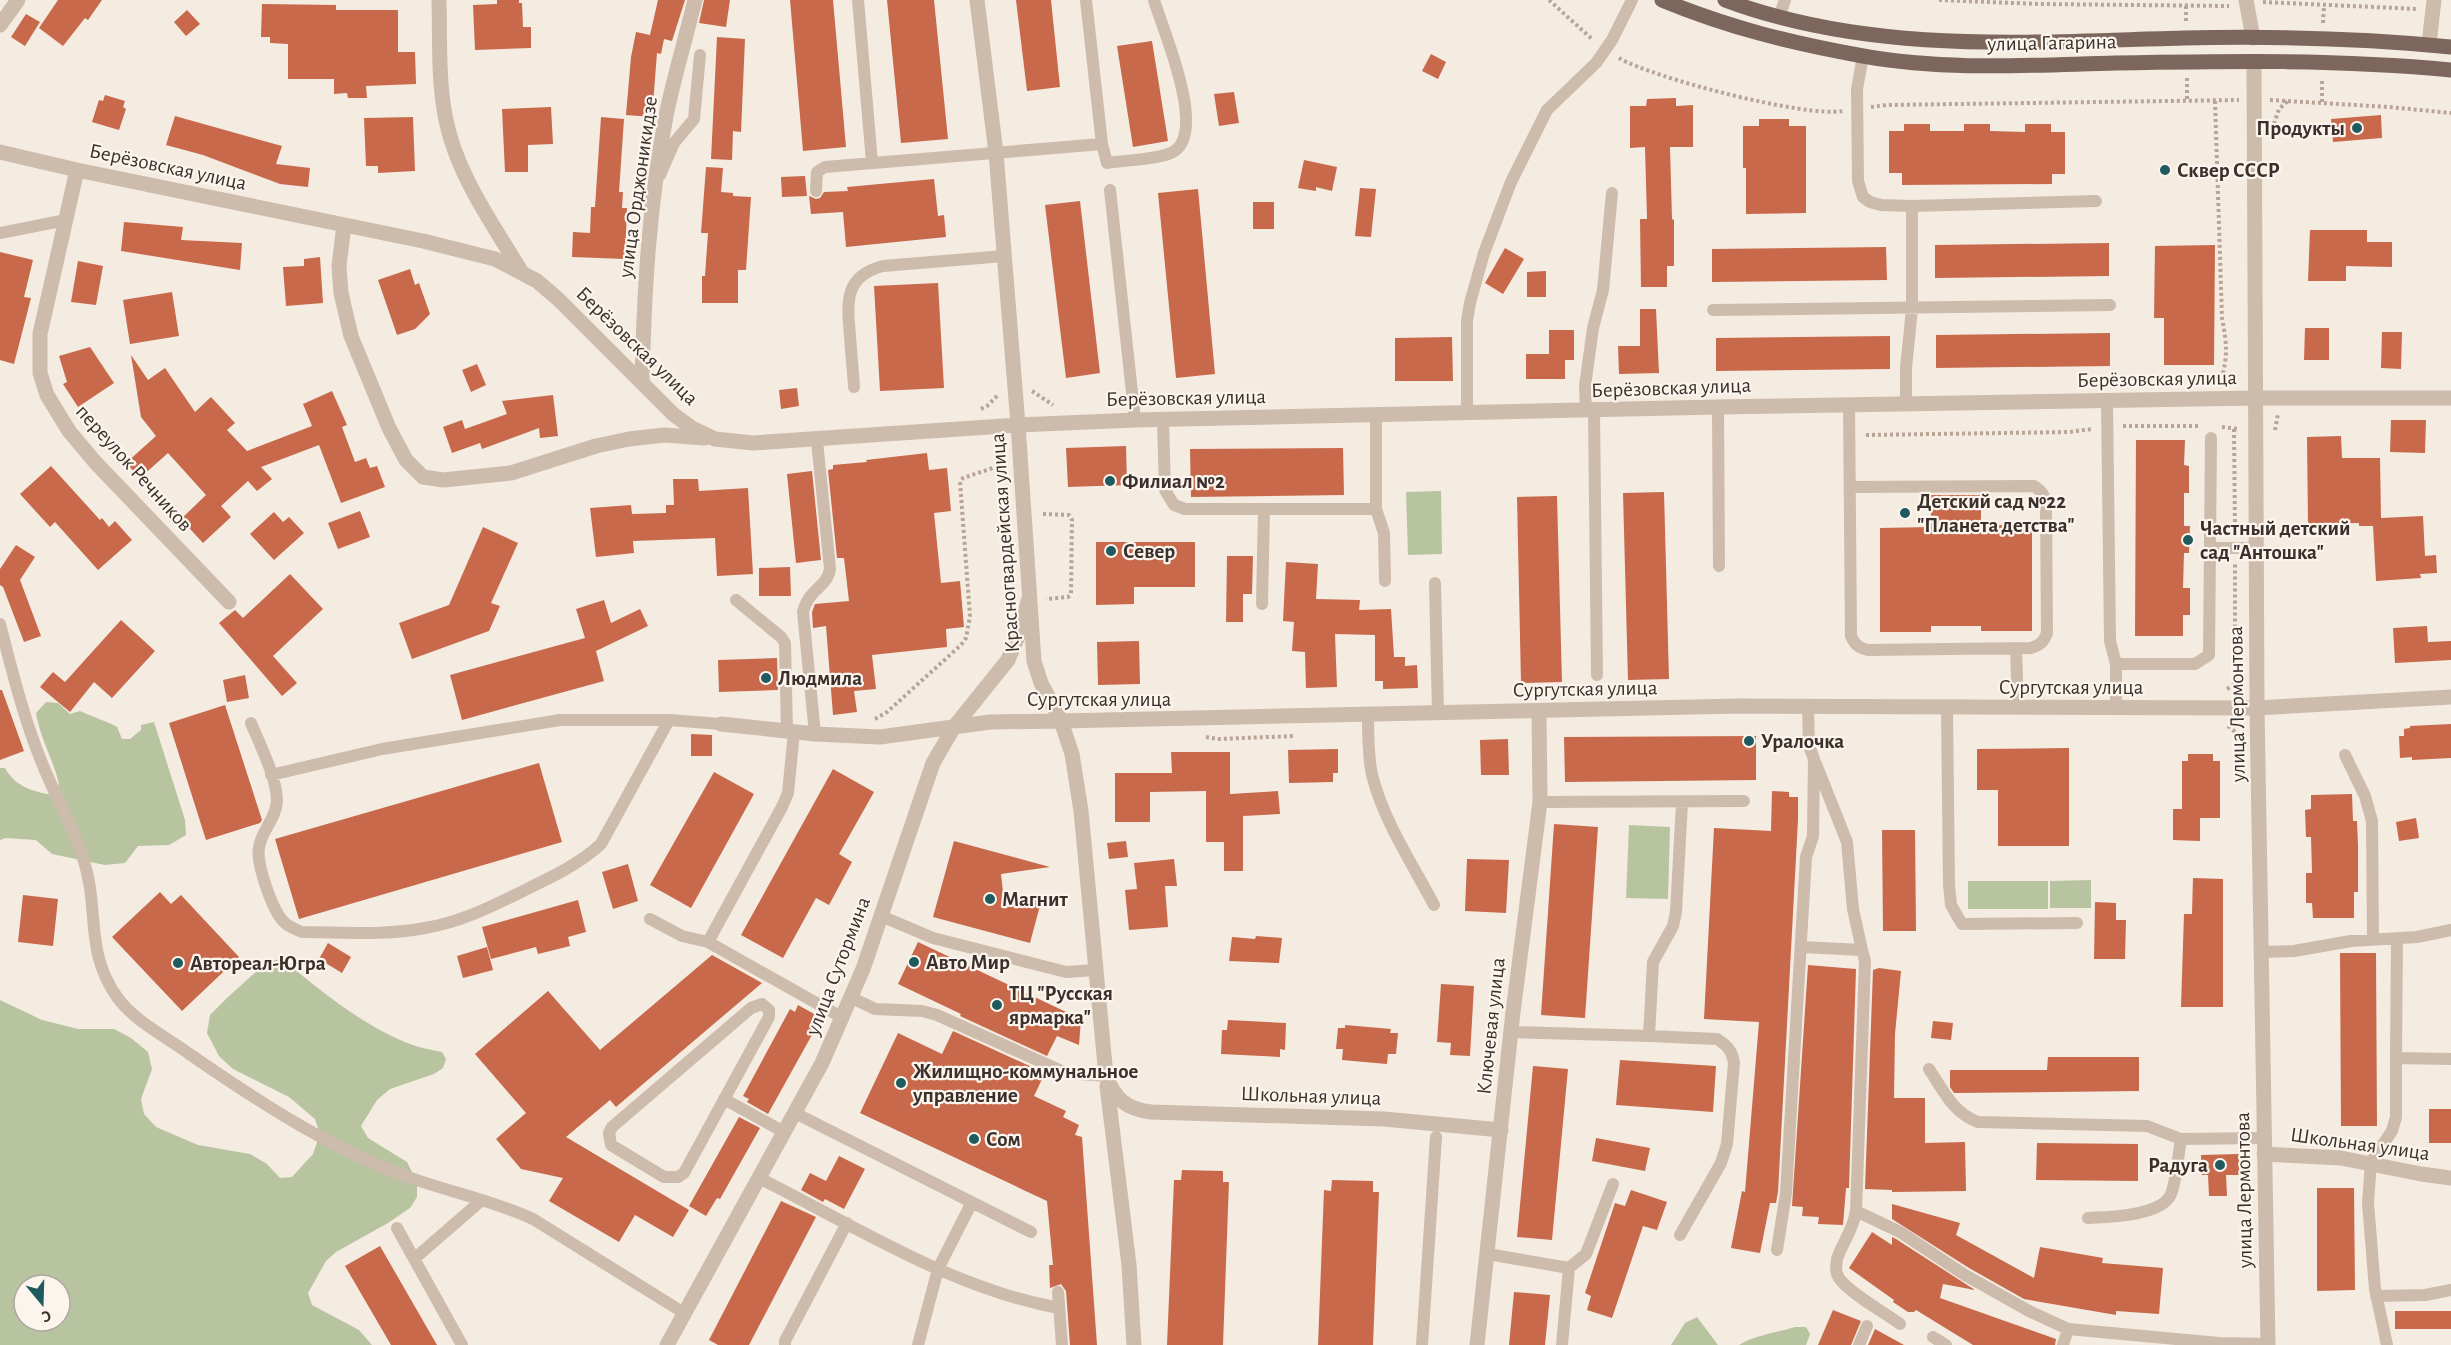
<svg xmlns="http://www.w3.org/2000/svg" width="2451" height="1345" viewBox="0 0 2451 1345" font-family="'Alegreya Sans',sans-serif">
	<rect width="100%" height="100%" fill="#f4ebe1"/>
	<path fill="#b8c4a0" fill-rule="evenodd" d="M1441,491L1442,554L1408,555L1406,492Z
		M46,702L58,703L70,714L80,711C92,717 105,720 117,727L122,739H130L141,730V725L154,722L185,820L186,835L169,845L138,846L125,863L105,865L52,854L36,840L6,838L0,840V768H5C16,787 31,791 53,795L59,784C53,759 40,738 36,713Z
		M1629,825L1670,827L1668,899L1626,898Z
		M2091,880V908H2050V881Z
		M1968,881H2048V909H1968Z
		M282,959C321,991 363,1026 410,1044C420,1048 432,1050 442,1052L446,1059L443,1068L434,1074L390,1089L377,1100L361,1126L368,1138L407,1162L417,1182V1197L410,1208L388,1223L336,1252L326,1261L308,1293L312,1305L359,1330L372,1345H0V1000L42,1020L78,1029H114L131,1038L148,1052L152,1069L141,1099L144,1114L156,1127L198,1145L250,1154L267,1164L280,1178L292,1177L313,1154L320,1134L315,1119L289,1097L233,1069L219,1056L207,1033L210,1015L227,998L268,961ZM24,1285H60V1321H24Z
		M1697,1317L1718,1345H1671L1685,1323Z
		M1795,1327H1806L1810,1334L1806,1345H1739C1756,1335 1776,1333 1795,1327Z"/>
	<path fill="#c8694b" d="M58,0H102L88,20L85,18L63,46L39,28Z
		M497,0H519V3H522L523,27H531V48L475,50L473,5L497,4Z
		M658,0H685L672,41L664,39L661,54L657,53L652,117L626,115L631,57L636,32L650,35Z
		M704,0H730L726,27L699,23Z
		M790,0H833L846,147L803,151Z
		M887,0H934L948,139L901,143Z
		M1016,0H1051L1060,87L1027,91Z
		M262,4L336,5V10H398V52H415L416,84L366,86L367,98H348L347,93L334,94V79H288V44L270,43V37H261Z
		M187,10L200,24L186,36L174,22Z
		M26,14L40,22L25,46L11,37Z
		M717,37L745,39L741,132L733,131L732,160L711,159Z
		M1152,41L1168,141L1133,147L1117,46Z
		M1431,54L1446,62L1438,79L1422,71Z
		M1234,92L1239,123L1219,126L1214,94Z
		M105,95L125,101L123,107L126,109L119,130L92,122L99,100L103,101Z
		M1676,98V106L1693,105V147H1670L1672,219L1674,220V266H1667V287H1641L1640,219H1647L1645,147L1630,148V106H1646L1647,99Z
		M551,107L553,144L528,145V172H505L502,109Z
		M2381,115L2382,138L2333,142L2331,119Z
		M175,116L282,146L276,164L310,168L308,187L280,184L203,155L166,145Z
		M413,117L415,171L378,173V166H366L364,118Z
		M601,117L624,119L619,192H623L622,208H627L625,259L572,257L573,232L590,233L591,207H595Z
		M1759,119H1789V126H1806V213L1746,214V168H1743V126H1759Z
		M1904,124H1930V131H1964V124H1990V131L2025,132V124H2051V132H2065V174H2052V184L1902,185V173H1889V131H1904Z
		M1304,160L1337,167L1332,191L1316,187V191L1298,188Z
		M706,167L723,168L721,192L733,193V196L751,197L746,270H738V303H702V276H705L708,233H701Z
		M805,176L807,196L782,197L781,177Z
		M934,179L938,216L944,215L946,237L846,247L843,212L811,214L809,196L816,199L820,198L824,192L848,191L847,187Z
		M1360,188L1376,189L1371,237L1355,236Z
		M1198,189L1215,374L1176,378L1158,193Z
		M1080,201L1100,373L1066,378L1045,205Z
		M1253,202H1274V229H1253Z
		M124,222L183,227L181,240L242,243L240,270L121,251Z
		M2310,230H2367V242H2392V267L2346,266V281H2308Z
		M2109,243V276L1935,278V245Z
		M2215,245L2214,365H2164V318H2154L2155,246Z
		M1886,247L1887,280L1712,282V249Z
		M1505,248L1524,259L1503,294L1485,283Z
		M0,252L33,260L24,297L31,298L14,364L0,360Z
		M320,257L323,303L286,306L283,267L304,266V259Z
		M78,261L103,266L96,305L71,302Z
		M410,269L415,285L419,283L430,314L415,329L397,335L378,280Z
		M1546,271V297H1527V272Z
		M938,283L944,388L880,391L874,286Z
		M172,292L179,336L130,344L123,300Z
		M1640,309H1656L1659,373L1619,374L1618,346H1640Z
		M2305,328H2329V360H2304Z
		M1549,330H1574V360H1565V379H1526V354H1549Z
		M2382,332H2402L2401,369L2381,368Z
		M2110,333V366L1936,368V335Z
		M1890,336V369L1716,371V338Z
		M1452,337L1453,381H1395V338Z
		M90,347L114,383L78,407L63,384L67,382L59,356Z
		M131,355L148,380L165,368L195,412L211,397L235,423L227,430L247,451L312,426L303,404L332,391L347,425L342,427L355,462L366,458L370,468L377,466L385,487L341,503L319,445L261,467L272,479L257,491L248,481L221,506L231,517L203,543L181,519L206,495L168,453L140,478L126,463L156,436L141,417Z
		M477,364L486,385L471,392L462,370Z
		M797,388L799,406L781,409L779,390Z
		M553,395L558,436L540,438L539,428L482,449L480,443L452,453L443,427L462,420L465,429L507,414L502,401Z
		M2391,420H2426L2425,453L2390,452Z
		M2341,436L2342,458H2380L2381,518L2423,516L2425,556L2436,555L2437,573L2420,574L2421,578L2376,581L2373,526H2359V523L2308,524L2307,437Z
		M2136,440H2185L2184,465L2189,466V493H2184V526H2190L2189,553H2184L2183,588H2190V615H2183V636H2135Z
		M1126,446L1127,485L1068,487L1066,448Z
		M1343,448L1344,495L1191,497L1190,449Z
		M927,453L929,470L947,468L951,511L934,513L941,583L960,581L964,627L946,629L947,647L872,655L876,689L854,691L857,712L833,715L826,626L813,628L812,612L815,604L849,601L844,558H837L828,470L833,469V465L867,462L866,460Z
		M51,466L100,520L102,518L109,527L115,521L132,540L98,570L55,522L50,527L20,494Z
		M812,471L821,560L796,563L787,474Z
		M673,479H698L699,491L748,488L753,574L717,576L715,538L633,541L634,553L596,557L590,508L631,505L632,514L666,513V505H674Z
		M1664,492L1669,679L1628,680L1623,493Z
		M1931,495H1981V525H2032V631H1981V626H1931V632H1880V528L1931,527Z
		M1557,496L1562,682L1521,683L1517,497Z
		M360,511L370,537L338,549L328,523Z
		M274,512L283,522L289,517L304,533L274,560L250,534Z
		M483,527L518,543L491,603L500,606L489,631L412,659L399,623L449,605Z
		M1096,542H1195V587H1134V604L1096,605Z
		M16,545L35,557L20,580L41,636L24,642L3,587L0,585V569Z
		M1227,556H1253L1252,594H1243V622H1226Z
		M1286,562L1318,564L1316,599L1360,600L1359,610L1391,609L1394,657H1405V666L1417,665L1418,688L1383,689V681H1375V635L1335,634L1337,687L1306,688L1305,652L1292,651L1294,622L1283,621Z
		M790,567L791,596H759V568Z
		M290,574L323,609L273,656L297,683L282,696L219,623L235,610L243,618Z
		M604,600L611,623L640,609L648,626L596,651L604,681L462,720L450,675L585,638L576,609Z
		M121,620L155,651L112,698L94,682L70,712L40,687L53,672L65,682Z
		M2427,626L2428,642L2451,641V660L2395,663L2393,628Z
		M1139,641L1140,684L1098,685L1097,642Z
		M777,658L778,690L719,692L718,660Z
		M245,675L249,698L227,702L223,680Z
		M0,690H2L24,751L0,760Z
		M225,705L262,820L260,823L206,840L169,723Z
		M2451,724V758L2412,760V757L2400,758L2399,736H2404V729L2410,728V726Z
		M691,734L712,735V756H691Z
		M1756,736V780L1565,782L1564,737Z
		M1508,739L1509,775H1481L1480,740Z
		M2069,748V846H1998V790H1977V749Z
		M1338,749V773H1333V782L1289,783L1288,750Z
		M1171,752H1230V794L1278,791L1280,814L1243,816V871H1224V842H1206V791L1150,792V822H1115V773H1172Z
		M2188,754H2213V761H2220V818H2200V841L2173,840V809H2182V761H2188Z
		M539,763L562,842L299,919L275,839Z
		M833,769L874,792L839,854L852,862L829,905L816,898L783,958L741,935Z
		M714,772L754,794L691,908L650,885Z
		M1772,791L1789,792V797H1798V820L1778,1192L1776,1203H1770L1760,1253L1731,1248L1742,1191L1745,1192L1759,1022L1704,1019L1714,828L1771,831Z
		M2352,794L2353,821H2357L2358,845V892H2354V918H2313L2312,903H2306V873H2312L2311,837H2306L2305,810L2311,809V795Z
		M2416,818L2419,838L2399,841L2396,822Z
		M1554,824L1598,827L1585,1018L1541,1015Z
		M1882,830H1915L1916,931H1883Z
		M954,841L1050,867L1001,874L1004,901L1042,898L1030,943L933,917Z
		M1126,841L1128,857L1109,859L1107,843Z
		M1174,859L1177,886H1165L1168,927L1129,930L1125,890L1137,889L1134,863Z
		M1467,859L1509,860L1506,913L1465,911Z
		M628,864L638,901L613,909L602,872Z
		M2193,878L2223,879V1007H2181L2184,914H2192Z
		M160,892L171,904L181,895L239,957L182,1011L112,937Z
		M23,895L58,899L53,946L18,942Z
		M578,900L586,932L568,937L570,946L538,954L536,947L491,959L482,927Z
		M2095,902L2116,903V920H2126L2125,959H2094Z
		M1256,936L1282,938L1279,963L1229,961L1232,937L1255,939Z
		M918,942L1081,1019L1079,1045L1057,1036L1047,1056L960,1016L961,1014L898,984Z
		M328,943L351,957L342,973L319,959Z
		M487,947L493,970L463,978L457,956Z
		M2340,953H2376L2377,1126H2341Z
		M712,955L762,983L616,1107L610,1100L566,1137L689,1210L673,1237L635,1215L619,1242L549,1201L563,1178L521,1169L496,1139L526,1113L475,1054L548,991L600,1050Z
		M1808,965L1856,969L1849,1188H1846L1843,1225L1818,1224L1819,1217L1802,1216L1803,1207L1792,1206Z
		M1879,968L1901,971L1895,1034L1894,1098H1925V1143L1965,1142L1966,1191L1892,1192V1190L1865,1189L1873,970Z
		M1441,984L1474,986L1470,1056L1450,1055L1451,1043L1437,1042Z
		M798,1005L816,1015L812,1021L818,1024L768,1114L747,1102L749,1099L743,1096L790,1009L795,1012Z
		M1228,1020L1286,1023L1285,1050L1280,1049V1057L1221,1054L1222,1030H1227Z
		M1933,1021L1953,1023L1951,1040L1931,1038Z
		M1345,1025L1391,1029L1390,1033H1398L1396,1054H1388L1387,1064L1342,1060L1343,1049H1336L1338,1028H1345Z
		M953,1031L1045,1073L1034,1096L1066,1111L1063,1117L1079,1125L1075,1135L1082,1137L1097,1345H1070L1066,1291L1061,1284L1050,1288L1049,1265H1053L1047,1201L860,1113L898,1033L942,1054Z
		M2048,1057H2139V1091L1954,1093L1950,1087V1070H2047Z
		M1620,1060L1716,1066L1713,1112L1616,1105Z
		M1533,1066L1568,1069L1552,1240L1517,1237Z
		M2429,1109H2451V1143H2429Z
		M739,1117L760,1128L720,1199L717,1198L706,1216L689,1206Z
		M1596,1138L1650,1148L1645,1171L1592,1161Z
		M2037,1143L2138,1144V1181L2036,1180Z
		M2239,1154V1175H2226L2227,1196H2209L2208,1175H2202L2201,1155Z
		M839,1156L865,1169L844,1209L825,1199L823,1202L801,1190L810,1173L826,1181Z
		M1182,1170L1223,1171V1182H1229L1223,1345H1167L1174,1180H1181Z
		M1332,1180L1373,1181V1192H1379L1373,1345H1318L1324,1190L1331,1191Z
		M2317,1188H2354L2355,1290L2317,1291Z
		M1631,1190L1667,1202L1657,1230L1643,1226L1612,1318L1587,1310L1591,1296L1585,1293L1615,1203L1625,1206Z
		M781,1201L816,1217L749,1345H718L709,1340Z
		M1892,1204L1960,1223L1956,1235L2034,1278L2040,1247L2103,1258L2102,1263L2163,1268L2159,1314L2116,1311V1315L2024,1299L1969,1268L1892,1219Z
		M1872,1232L1892,1245V1237L1896,1239L1975,1290L1943,1284L1940,1298L2056,1339L2055,1345H1973L1916,1310L1914,1312H1908L1893,1302L1894,1300L1849,1268Z
		M380,1246L437,1345H391L345,1266Z
		M1514,1292L1550,1295L1545,1345H1509Z
		M1833,1310L1861,1321L1851,1345H1818Z
		M2395,1311H2451V1329H2395Z
		M1875,1329L1904,1345H1868Z"/>
	<g fill="none" stroke-linecap="round" stroke-linejoin="round">
		<path stroke="#b9a596" stroke-width="4" stroke-dasharray="3 3" stroke-linecap="butt" d="M1549,0L1593,40
			M1939,0L2039,4L2229,6
			M2263,2L2418,9
			M2186,6V23
			M2323,23L2324,6
			M1619,58C1653,78 1806,118 1843,111
			M2187,78V101
			M2270,100L2389,107L2451,113
			M2215,101L2222,318C2227,345 2228,355 2221,381
			M2322,102V78
			M1871,107L1887,105L2239,100
			M2274,124L2279,109L2289,100
			M1032,391L1053,405
			M981,409L987,406L998,395
			M2123,426H2200
			M2222,427L2239,429
			M2234,429L2235,532
			M2275,430L2278,414
			M1866,435L2069,432L2092,429
			M1043,514L1069,515L1072,520L1071,594L1068,597L1046,599
			M2227,689L2235,684V563
			M875,719L887,712L961,645L966,638L970,616L960,482L963,478L1005,464
			M2228,726L2240,736
			M1206,737L1218,739L1294,736"/>
		<path stroke="#cdbbac" stroke-width="12" d="M858,0L872,162
			M1779,17L1785,0
			M1863,56L1857,89L1858,181L1863,197L1870,202L1881,205L1912,206L2096,201
			M1102,144L1107,163C1125,160 1155,160 1171,153C1210,136 1162,28 1154,0
			M660,175L674,143L694,119L700,55
			M1110,190L1135,420
			M816,191L817,172L825,167L1102,144L1086,0
			M0,233L66,220
			M1713,310L2110,305
			M854,387C853,370 851,353 850,336C847,302 844,276 883,266L1004,256
			M2107,400L2110,641L2116,664V708
			M1906,403V368L1912,309V206
			M1849,404L1851,636C1855,645 1859,648 1868,650L2031,648C2040,645 2044,642 2047,633L2046,506C2045,496 2043,492 2034,486L1850,487
			M1718,407L1719,566
			M1586,411L1585,386L1593,328L1603,290L1612,193
			M1594,411L1597,675
			M1467,413V321L1470,303L1484,253L1511,182L1547,110L1596,63L1612,40L1632,0
			M1376,416V509L1384,533L1385,581
			M1163,420L1165,490L1174,505L1185,509H1376
			M2211,548H2256
			M1435,583L1438,713
			M736,600L781,637L785,643L787,731
			M1262,604L1264,509
			M0,624C13,675 26,727 47,775C59,803 74,830 83,858C100,909 84,950 117,997C134,1021 165,1036 188,1053C253,1098 326,1146 400,1174C444,1191 490,1199 533,1219L684,1313
			M2016,648L2018,707
			M2116,664H2195L2209,655L2211,438
			M1947,707L1949,885L1951,905L1962,924L2077,923
			M1368,715C1368,735 1368,756 1372,775C1384,822 1412,863 1434,905
			M251,723C260,745 277,778 277,801C276,819 261,831 259,848C256,863 272,909 283,921C288,927 295,929 302,932C343,932 385,936 425,928C462,922 495,905 527,889C554,876 579,864 601,844L669,720
			M794,732L788,793L782,807L708,942L843,1018
			M815,734L803,612C809,588 827,588 830,569L817,441
			M2345,755L2365,796L2372,821L2373,939
			M1816,764L1847,842L1853,909L1862,950
			M271,775L382,749L560,720H669L721,724
			M1540,802L1744,801
			M881,916L933,938L1066,972L1096,970
			M650,919L682,936L708,942
			M1802,947L1862,950L1865,961L1856,1211
			M2262,952L2294,951L2351,941L2417,937L2451,930
			M852,998L875,1009L922,1011L937,1015L1066,1073L1106,1076
			M762,1004L769,1010V1017L684,1173L678,1177H664L611,1145L609,1133L612,1127L751,1008Z
			M1511,1032L1649,1036L1653,962L1673,926L1676,912L1682,803
			M1649,1036L1717,1039C1728,1046 1732,1051 1734,1063L1727,1144L1721,1163L1680,1235
			M2396,1058L2397,938
			M1929,1069C1943,1090 1953,1113 1978,1122L2147,1126L2181,1139L2263,1138
			M724,1099L784,1132
			M795,1113L1031,1232
			M759,1178C855,1226 953,1289 1059,1308
			M2088,1218C2109,1217 2162,1216 2171,1194C2177,1178 2178,1156 2181,1139
			M397,1228L462,1345
			M1777,1250L1786,1193L1806,857L1813,836L1814,759L1809,746L1808,706
			M1488,1254L1569,1268L1586,1254L1613,1184
			M414,1259L482,1200
			M1058,1292L1062,1345
			M2376,1296L2425,1295L2451,1290
			M1900,1324C1885,1313 1848,1292 1839,1278C1835,1272 1836,1266 1837,1259C1843,1241 1853,1231 1856,1211L1900,1232L1965,1275L2029,1311L2068,1329L2219,1343L2268,1344
			M1933,1337L1946,1345
			M785,1345V1341L847,1223
			M918,1345L938,1269L972,1202
			M1422,1345L1436,1137
			M1562,1345L1569,1268
			M1859,1345L1867,1326
			M2063,1345L2068,1329
			M2387,1345L2375,1289L2368,1203L2371,1162L2392,1131L2396,1117V1058L2451,1059"/>
		<path stroke="#cdbbac" stroke-width="15" d="M439,0C440,38 438,77 445,115C455,172 492,223 521,271
			M2246,0L2253,38
			M0,25L18,0
			M2429,44L2434,0
			M0,152L77,170L423,241L495,259L537,281L558,299L673,414L692,428L715,439L753,443L1018,425L996,153L977,0
			M77,170L40,334V373L47,395L69,431L95,462L229,602
			M344,225L339,266L341,293L351,336L389,428L406,460L423,477L443,480L511,473L596,446L629,439L664,435L705,438
			M642,383C644,292 649,201 667,111C675,74 686,37 695,0
			M2255,398H2451
			M2257,708L2451,697
			M721,724L815,734L880,737L990,722L1061,721L1072,754L1081,811L1106,1076C1115,1099 1126,1109 1151,1112L1384,1119L1501,1130
			M1107,1086L1129,1265L1134,1345
			M2264,1154L2341,1158L2421,1174L2451,1178
			M667,1345L822,1063L863,969L933,763L954,727L1008,660L1022,627L1028,601
			M1477,1345L1513,1012L1540,802L1539,711"/>
		<path stroke="#cdbbac" stroke-width="15" d="M2254,62L2257,708L2268,1345
			M2255,398L1718,407L1135,420L1018,425L1034,661L1041,683L1061,721L1738,706L2257,708"/>
		<path stroke="#7d675c" stroke-width="15" d="M1662,0C1730,28 1791,43 1863,56C1946,71 2032,65 2116,63C2228,61 2340,59 2451,70
			M1725,0C1872,55 2030,42 2183,38C2273,36 2362,38 2451,47"/>
	</g>
	<g fill="#1f5a5e" stroke="#fbf5ee" stroke-width="2">
		<circle cx="2357" cy="128" r="6"/>
		<circle cx="2165" cy="170" r="6"/>
		<circle cx="1110" cy="481" r="6"/>
		<circle cx="1905" cy="513" r="6"/>
		<circle cx="2188" cy="540" r="6"/>
		<circle cx="1111" cy="551" r="6"/>
		<circle cx="766" cy="678" r="6"/>
		<circle cx="1749" cy="741" r="6"/>
		<circle cx="990" cy="899" r="6"/>
		<circle cx="914" cy="962" r="6"/>
		<circle cx="178" cy="963" r="6"/>
		<circle cx="997" cy="1005" r="6"/>
		<circle cx="901" cy="1083" r="6"/>
		<circle cx="974" cy="1139" r="6"/>
		<circle cx="2220" cy="1165" r="6"/>
	</g>
	<g text-anchor="middle" dominant-baseline="central" stroke-width="4.5" stroke-linejoin="round" paint-order="stroke">
		<g font-size="21" fill="#3b302b" stroke="#fbf5ee">
			<text transform="translate(2052 43) rotate(-1)">улица Гагарина</text>
			<text transform="translate(168 167) rotate(12)">Берёзовская улица</text>
			<text transform="translate(638 187) rotate(-82)">улица Орджоникидзе</text>
			<text transform="translate(637 346) rotate(44)">Берёзовская улица</text>
			<text transform="translate(2157 379) rotate(-1)">Берёзовская улица</text>
			<text transform="translate(1671 388) rotate(-2)">Берёзовская улица</text>
			<text transform="translate(1186 398) rotate(-1)">Берёзовская улица</text>
			<text transform="translate(134 468) rotate(48)">переулок Речников</text>
			<text transform="translate(1005 543) rotate(-94)">Красногвардейская улица</text>
			<text x="2071" y="687">Сургутская улица</text>
			<text transform="translate(1585 689) rotate(-1)">Сургутская улица</text>
			<text x="1099" y="699">Сургутская улица</text>
			<text transform="translate(2237 704) rotate(-91)">улица Лермонтова</text>
			<text transform="translate(838 966) rotate(-69)">улица Сутормина</text>
			<text transform="translate(1491 1026) rotate(-84)">Ключевая улица</text>
			<text transform="translate(1311 1096) rotate(2)">Школьная улица</text>
			<text transform="translate(2360 1144) rotate(8)">Школьная улица</text>
			<text transform="translate(2244 1190) rotate(-91)">улица Лермонтова</text>
		</g>
		<g font-size="21" font-weight="bold" fill="#3b302b" stroke="#fbf5ee" text-anchor="start">
			<text x="2345" y="128" text-anchor="end">Продукты</text>
			<text x="2177" y="170">Сквер СССР</text>
			<text x="1122" y="481">Филиал №2</text>
			<text x="1917" y="501">Детский сад №22<tspan x="1917" dy="24">"Планета детства"</tspan></text>
			<text x="2200" y="528">Частный детский<tspan x="2200" dy="24">сад "Антошка"</tspan></text>
			<text x="1123" y="551">Север</text>
			<text x="778" y="678">Людмила</text>
			<text x="1761" y="741">Уралочка</text>
			<text x="1002" y="899">Магнит</text>
			<text x="926" y="962">Авто Мир</text>
			<text x="190" y="963">Автореал-Югра</text>
			<text x="1009" y="993">ТЦ "Русская<tspan x="1009" dy="24">ярмарка"</tspan></text>
			<text x="913" y="1071">Жилищно-коммунальное<tspan x="913" dy="24">управление</tspan></text>
			<text x="986" y="1139">Сом</text>
			<text x="2208" y="1165" text-anchor="end">Радуга</text>
		</g>
	</g>
	<g transform="translate(42 1303) rotate(161)"><circle r="28" fill="#fbf5ee" stroke="#aea6a0" stroke-width="1.5"/>
	<path d="M0-4.5L10 22L0 15L-10 22Z" fill="#1f5a5e"/>
	<text y="-9" font-size="16" font-weight="bold" text-anchor="middle" fill="#3b302b">С</text>
	</g>
</svg>
